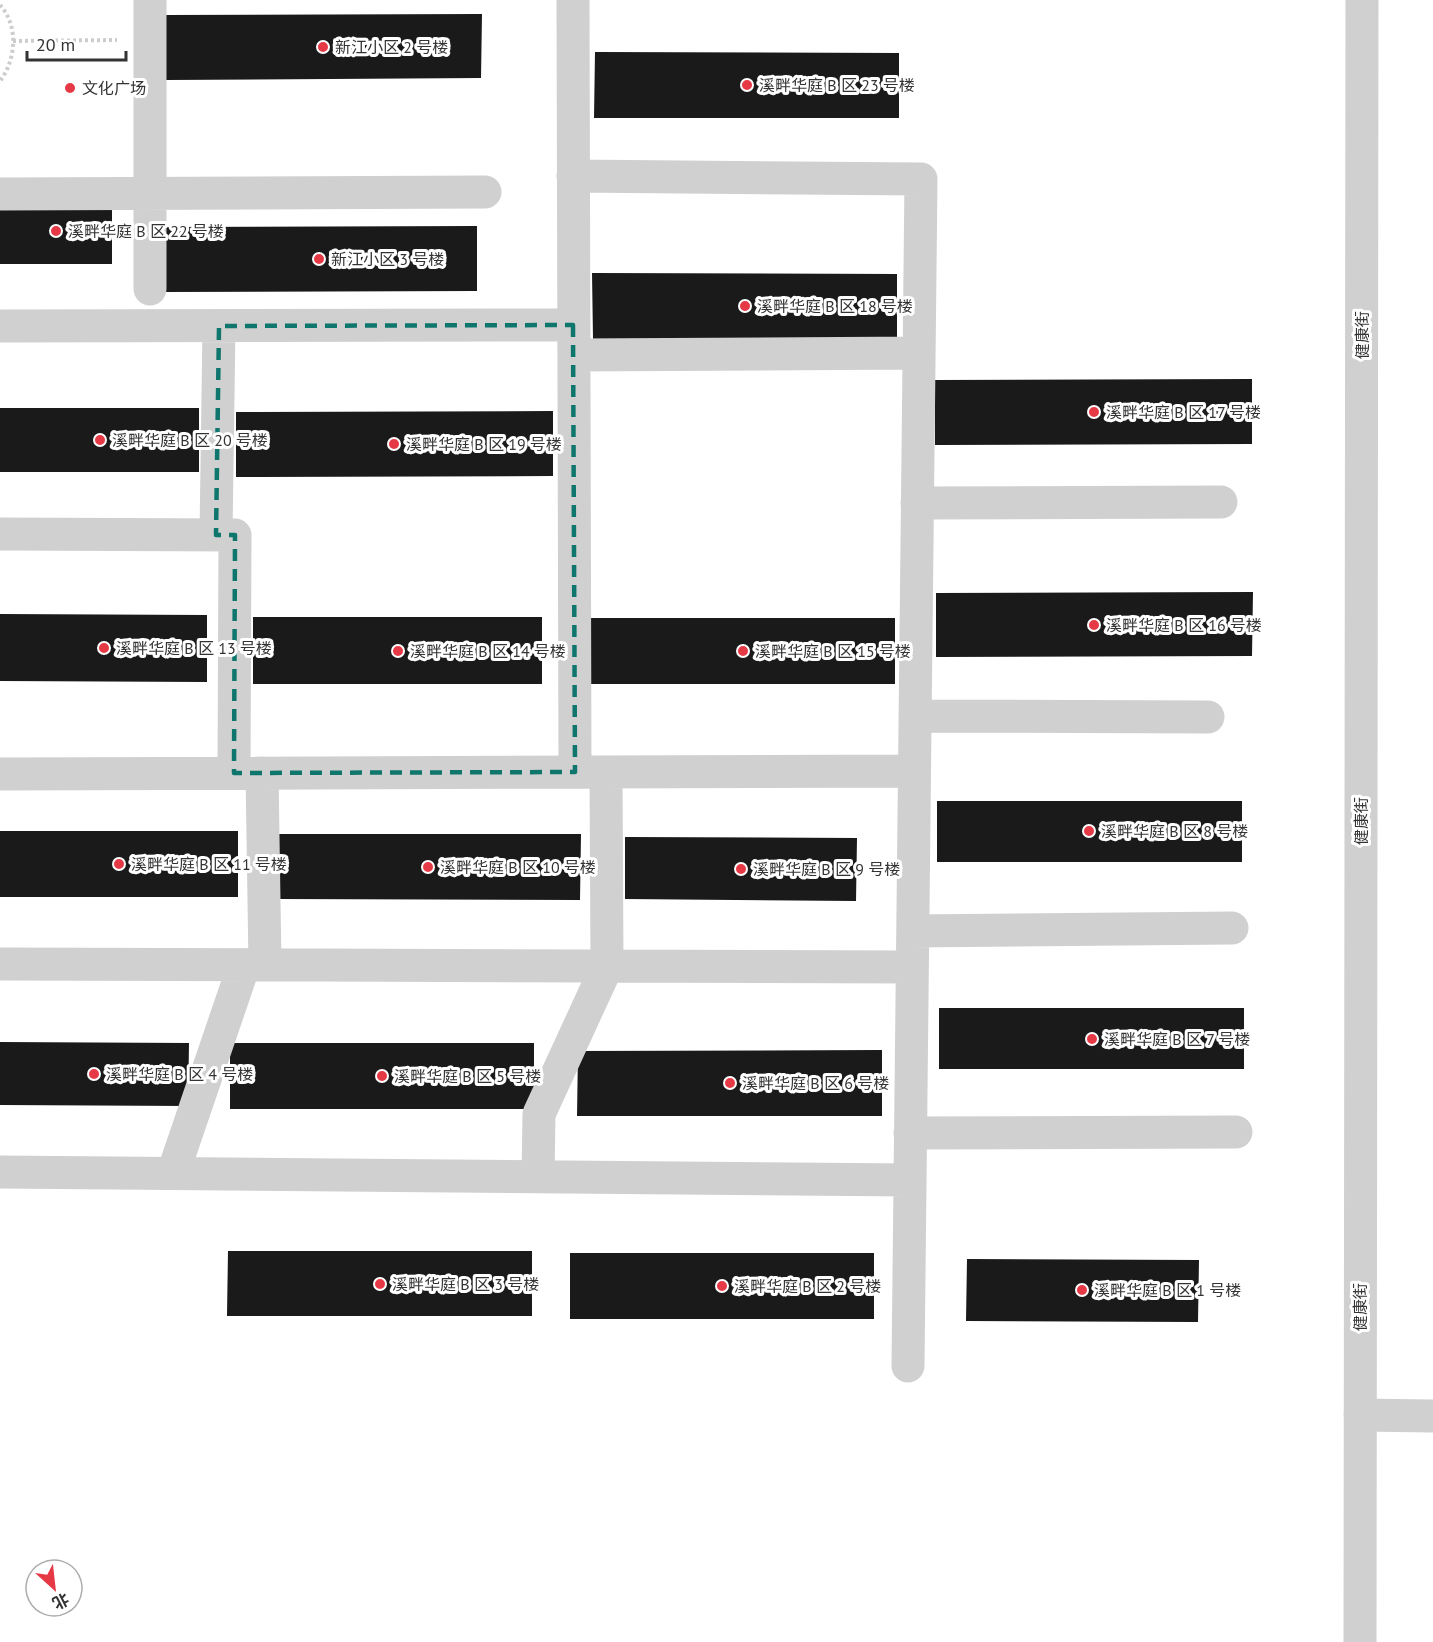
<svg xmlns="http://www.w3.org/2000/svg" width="1433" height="1642" viewBox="0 0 1433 1642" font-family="'PT Sans','Noto Sans SC',sans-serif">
	<rect width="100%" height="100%" fill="#fff"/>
	<path fill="#1a1a1a" d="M482,14L481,78L165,80V15Z
		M595,52L899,53V118H594Z
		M0,198H112V264H0Z
		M477,226V291L161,292V227Z
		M592,273L897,274V339H593Z
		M1252,379V444L935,445V380Z
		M0,408H199V472H0Z
		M553,411V476L236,477V412Z
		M1253,592L1252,656L936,657V593Z
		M0,614L207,615V682L0,681Z
		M253,617H542V684H253Z
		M591,618H895V684H591Z
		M937,801H1242V862H937Z
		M0,831H238V897H0Z
		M276,834H581L580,900L276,899Z
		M625,837L857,838L856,901L625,899Z
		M939,1008H1244V1069H939Z
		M0,1042L189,1043L188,1106L0,1105Z
		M230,1043H534V1109H230Z
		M882,1050V1116H577L578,1051Z
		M228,1251H532V1316H227Z
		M570,1253H874V1319H570Z
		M967,1259L1199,1260L1198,1322L966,1321Z"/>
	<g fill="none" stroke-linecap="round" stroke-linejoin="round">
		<path stroke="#cdcdcd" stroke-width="4" stroke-dasharray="3 3" stroke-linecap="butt" d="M0,5C19,26 16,60 0,81
			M13,41L117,40"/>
		<path stroke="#d0d0d0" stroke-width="33" d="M150,0V289
			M573,0L575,772
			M573,176L921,179L908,1366
			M0,194L485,192
			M0,326L573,325
			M574,355L919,353
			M917,503L1221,502
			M0,534L235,535L234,773
			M216,535L219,326
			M915,716L1208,717
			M262,773L265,965
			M0,774L914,771
			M913,931L1232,928
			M0,964L912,967
			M910,1133L1236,1132
			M0,1172L910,1180
			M173,1173L244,965
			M538,1176L539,1114L607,966L606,772
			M1360,1415L1433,1416
			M1360,1642L1362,0"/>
	</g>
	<path fill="none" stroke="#0f766e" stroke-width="4.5" stroke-dasharray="12 8" stroke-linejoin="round" d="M573,325L575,772L234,773L235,535H216L219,326Z"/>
	<g fill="#e63946" stroke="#fff" stroke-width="2">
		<circle cx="323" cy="47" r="6"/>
		<circle cx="747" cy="85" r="6"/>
		<circle cx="70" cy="88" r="6"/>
		<circle cx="56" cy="231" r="6"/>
		<circle cx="319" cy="259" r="6"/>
		<circle cx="745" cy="306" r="6"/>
		<circle cx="1094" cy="412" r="6"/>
		<circle cx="100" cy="440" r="6"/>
		<circle cx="394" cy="444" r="6"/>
		<circle cx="1094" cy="625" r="6"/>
		<circle cx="104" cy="648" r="6"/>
		<circle cx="398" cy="651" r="6"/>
		<circle cx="743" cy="651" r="6"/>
		<circle cx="1089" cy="831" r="6"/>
		<circle cx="119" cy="864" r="6"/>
		<circle cx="428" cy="867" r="6"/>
		<circle cx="741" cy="869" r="6"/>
		<circle cx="1092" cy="1039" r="6"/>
		<circle cx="94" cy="1074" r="6"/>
		<circle cx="382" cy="1076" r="6"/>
		<circle cx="730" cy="1083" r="6"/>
		<circle cx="380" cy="1284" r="6"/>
		<circle cx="722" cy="1286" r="6"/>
		<circle cx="1082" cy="1290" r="6"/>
	</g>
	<g text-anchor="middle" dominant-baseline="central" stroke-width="6" stroke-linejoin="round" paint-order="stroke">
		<g font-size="16" fill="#333" stroke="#fff" text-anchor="start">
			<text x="335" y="47">新江小区 2 号楼</text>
			<text x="759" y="85">溪畔华庭 B 区 23 号楼</text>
			<text x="82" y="88">文化广场</text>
			<text x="68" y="231">溪畔华庭 B 区 22 号楼</text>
			<text x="331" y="259">新江小区 3 号楼</text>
			<text x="757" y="306">溪畔华庭 B 区 18 号楼</text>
			<text x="1106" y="412">溪畔华庭 B 区 17 号楼</text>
			<text x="112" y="440">溪畔华庭 B 区 20 号楼</text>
			<text x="406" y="444">溪畔华庭 B 区 19 号楼</text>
			<text x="1106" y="625">溪畔华庭 B 区 16 号楼</text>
			<text x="116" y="648">溪畔华庭 B 区 13 号楼</text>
			<text x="410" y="651">溪畔华庭 B 区 14 号楼</text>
			<text x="755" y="651">溪畔华庭 B 区 15 号楼</text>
			<text x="1101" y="831">溪畔华庭 B 区 8 号楼</text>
			<text x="131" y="864">溪畔华庭 B 区 11 号楼</text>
			<text x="440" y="867">溪畔华庭 B 区 10 号楼</text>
			<text x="753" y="869">溪畔华庭 B 区 9 号楼</text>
			<text x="1104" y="1039">溪畔华庭 B 区 7 号楼</text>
			<text x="106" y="1074">溪畔华庭 B 区 4 号楼</text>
			<text x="394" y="1076">溪畔华庭 B 区 5 号楼</text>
			<text x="742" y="1083">溪畔华庭 B 区 6 号楼</text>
			<text x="392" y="1284">溪畔华庭 B 区 3 号楼</text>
			<text x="734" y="1286">溪畔华庭 B 区 2 号楼</text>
			<text x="1094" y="1290">溪畔华庭 B 区 1 号楼</text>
		</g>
		<g font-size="16" fill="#333" stroke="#fff">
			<text transform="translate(1362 335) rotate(-90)">健康街</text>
			<text transform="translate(1361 821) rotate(-90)">健康街</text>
			<text transform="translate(1360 1307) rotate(-90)">健康街</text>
		</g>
	</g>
	<g transform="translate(54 1588) rotate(153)"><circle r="28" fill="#ffffff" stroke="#adadad" stroke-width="1.5"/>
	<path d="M0-4.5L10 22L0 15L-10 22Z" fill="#e63946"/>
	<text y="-9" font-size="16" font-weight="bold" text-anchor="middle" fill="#333333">北</text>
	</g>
	<path d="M27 51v9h99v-9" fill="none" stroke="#333333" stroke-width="3"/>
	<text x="36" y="51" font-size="18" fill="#333333" stroke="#ffffff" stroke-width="4.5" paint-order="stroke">20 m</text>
</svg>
